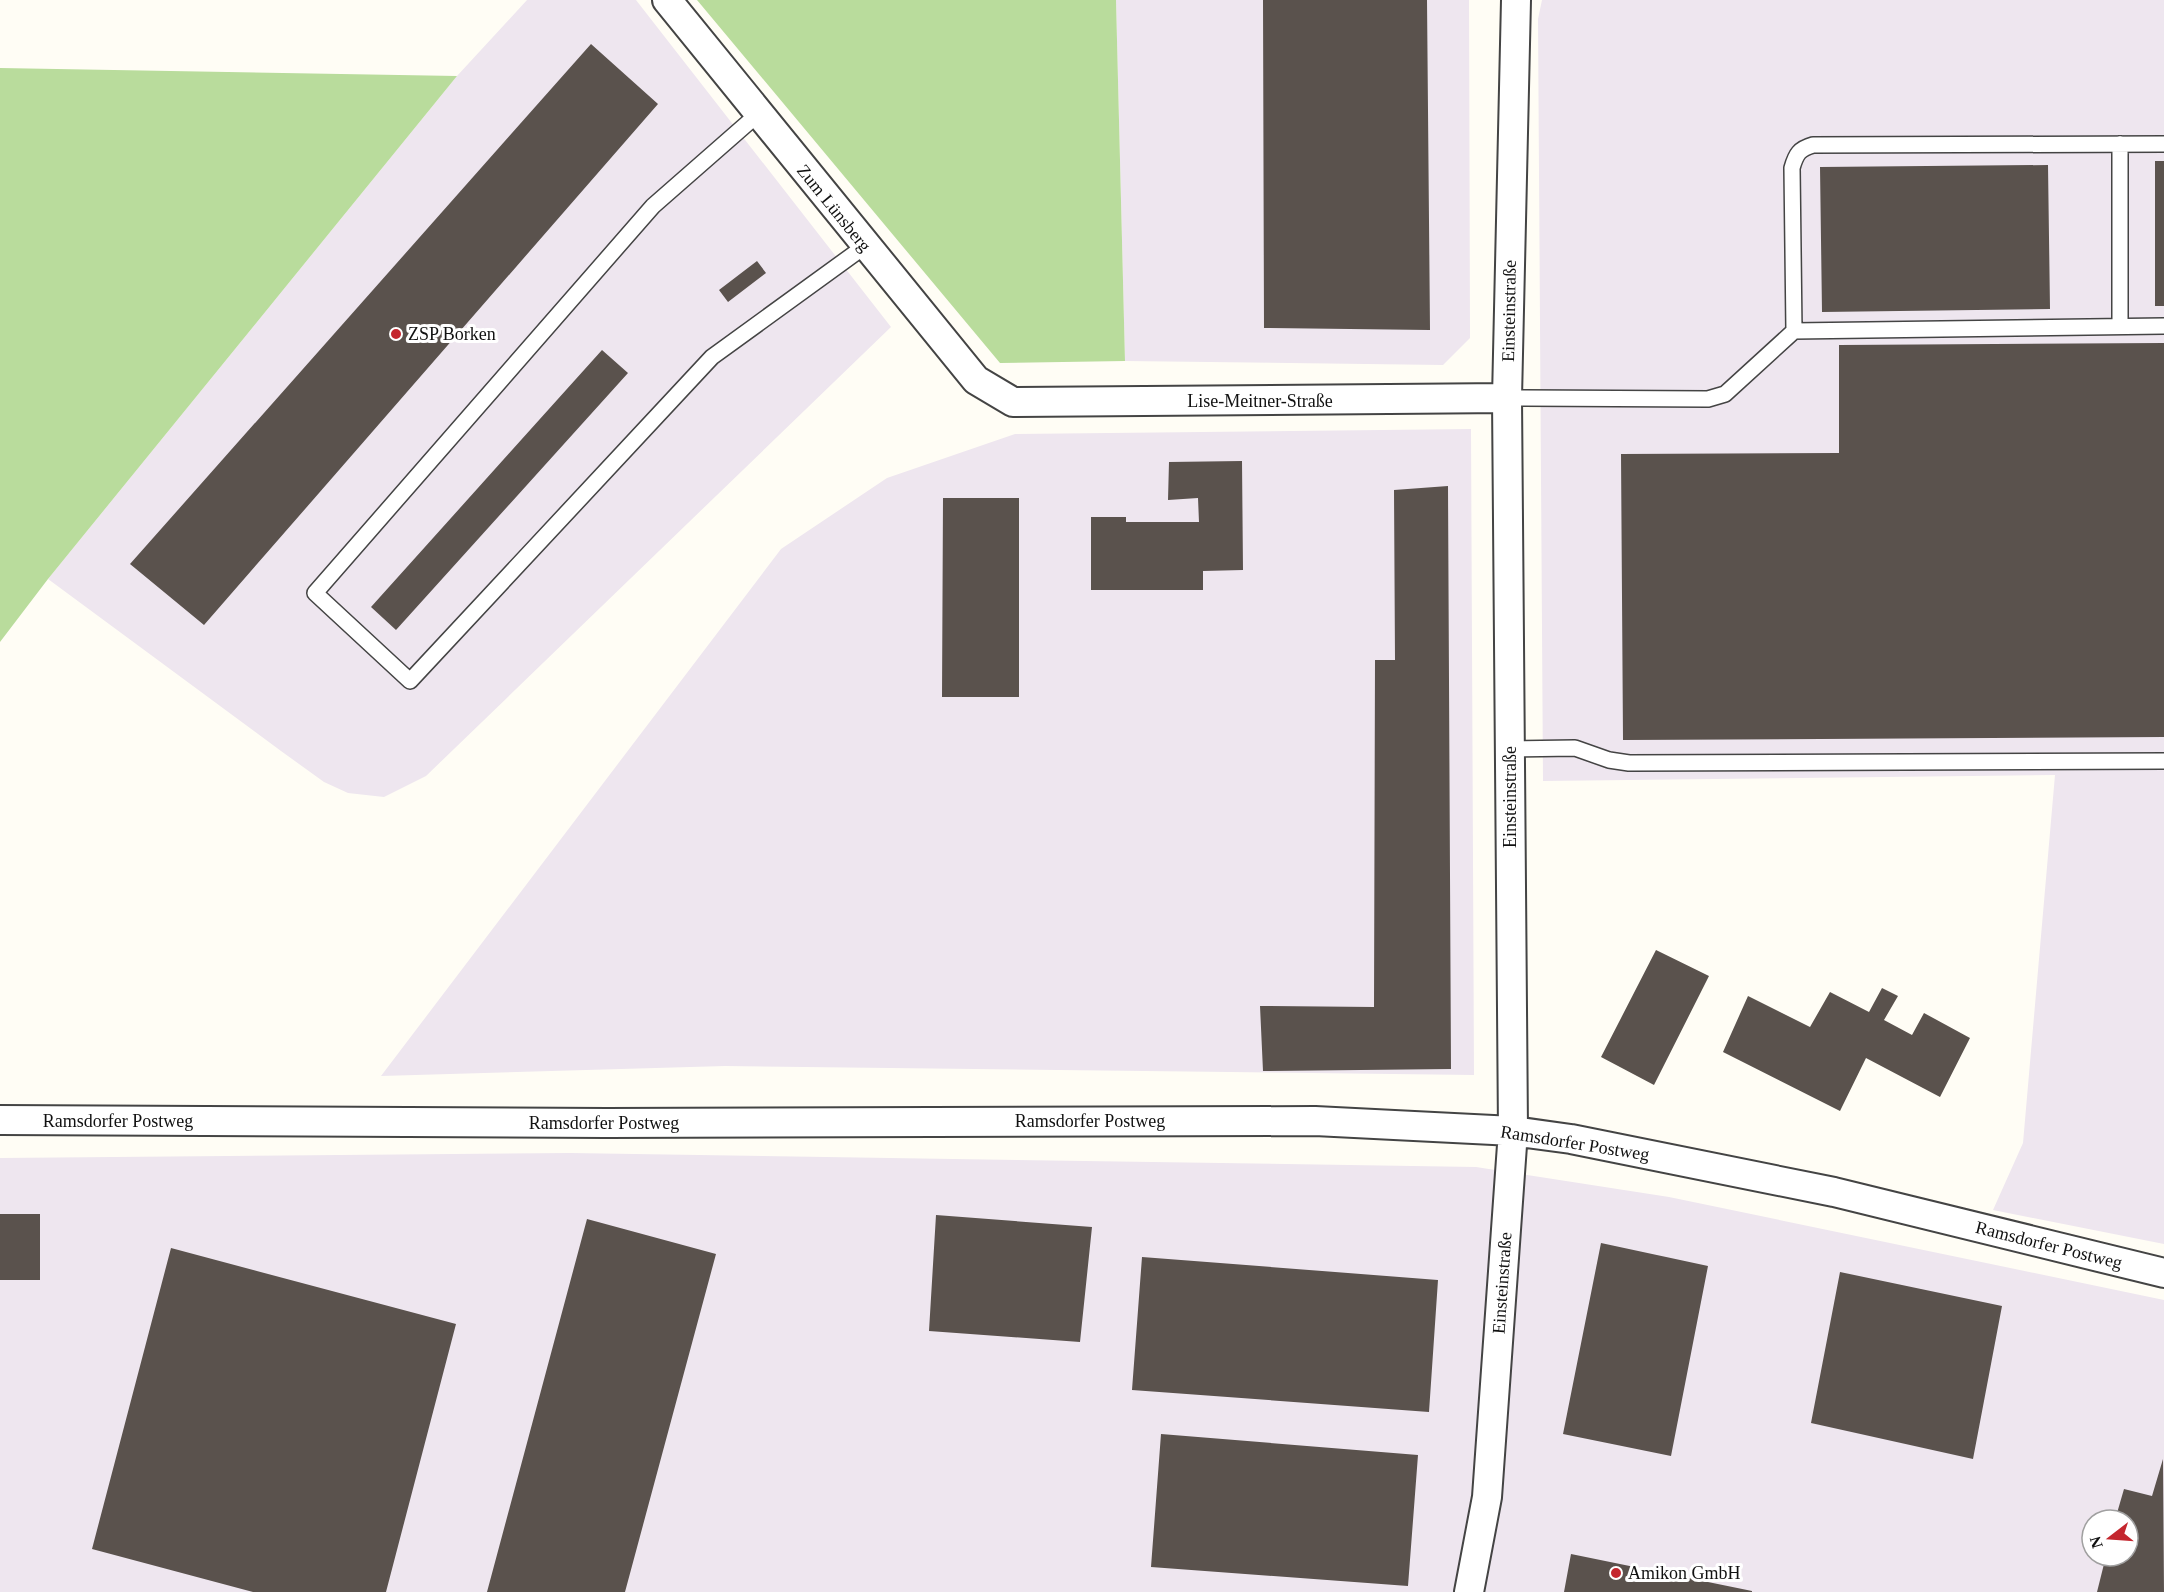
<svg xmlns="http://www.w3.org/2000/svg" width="2164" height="1592" viewBox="0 0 2164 1592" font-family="'Times New Roman',serif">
	<rect width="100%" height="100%" fill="#fffdf5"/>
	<path fill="#eee6ef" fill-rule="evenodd" d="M527,0H636L891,327L426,776L384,797L348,793L324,782L281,751L48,579L457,76Z
		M1116,0H1469L1470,338L1443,365L1125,361Z
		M1542,0H2164V1244L1993,1210L2023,1143L2055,775L1543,781L1538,19Z
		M1471,429L1474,1075L725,1066L381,1076L781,549L887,478L1015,434Z
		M570,1153L1476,1167L1669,1197L2164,1300V1592H0V1158ZM2092,1520H2128V1556H2092Z"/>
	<path fill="#b9dc9c" d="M697,0H1116L1125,361L1000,363Z
		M0,68L457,76L48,579L0,642Z"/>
	<path fill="#5a524d" d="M1263,0H1427L1430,330L1264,328Z
		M591,44L658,104L204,625L130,564Z
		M2155,161H2164V306H2155Z
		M2048,165L2050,309L1822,312L1820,167Z
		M757,261L766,273L728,302L719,290Z
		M2164,343V737L1623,740L1621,454L1839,453V345Z
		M602,350L628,373L396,630L371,607Z
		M1242,461L1243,570L1203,571V590H1091V517H1126V522H1199L1198,498L1168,500L1169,462Z
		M1448,486L1451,1069L1263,1071L1260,1006L1374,1007L1375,660H1395L1394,490Z
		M943,498H1019V697H942Z
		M1656,950L1709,976L1654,1085L1601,1057Z
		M1882,988L1898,996L1884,1020L1912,1035L1924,1013L1970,1038L1940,1097L1866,1058L1840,1111L1723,1052L1748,996L1810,1027L1830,992L1869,1012Z
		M0,1214H40V1280H0Z
		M936,1215L1092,1227L1080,1342L929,1331Z
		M587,1219L716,1254L625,1592H487Z
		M1601,1243L1708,1266L1671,1456L1563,1434Z
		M171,1248L456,1324L386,1592H253L92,1549Z
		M1142,1257L1438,1280L1429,1412L1132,1390Z
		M1840,1272L2002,1306L1973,1459L1811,1423Z
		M1161,1434L1418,1455L1408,1586L1151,1567Z
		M2163,1459L2164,1592H2097L2106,1556H2128V1520H2115L2124,1489L2152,1496Z
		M1571,1554L1752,1591V1592H1564Z"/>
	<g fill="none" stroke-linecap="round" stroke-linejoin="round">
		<g stroke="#444" stroke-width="18">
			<path id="service" d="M758,114L653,206L315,593L410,681L712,357L865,246
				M2164,144L1813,145C1799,149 1796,154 1792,168L1794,331L2164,326
				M2120,326V144
				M1507,398L1708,399L1725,394L1794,331
				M1510,749L1575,748L1609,760L1629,763L2164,761"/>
		</g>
		<g stroke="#444" stroke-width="32">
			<path id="minor" d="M667,0L976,380L1013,402L1507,398
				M0,1120L607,1123L1315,1121L1513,1131L1571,1139L1834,1192L2164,1273
				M1469,1592L1487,1497L1513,1131L1507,398L1516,0"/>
		</g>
		<use href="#service" stroke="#fff" stroke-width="15"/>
		<use href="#minor" stroke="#fff" stroke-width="28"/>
	</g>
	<g fill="#c4262e" stroke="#fff" stroke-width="2">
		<circle cx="396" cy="334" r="6"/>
		<circle cx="1616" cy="1573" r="6"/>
	</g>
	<g text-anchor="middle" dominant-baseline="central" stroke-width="6" stroke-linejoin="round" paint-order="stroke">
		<g font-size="18" fill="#111" stroke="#fff">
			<text transform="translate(834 208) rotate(51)">Zum Lünsberg</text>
			<text transform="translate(1509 311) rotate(-89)">Einsteinstraße</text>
			<text x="1260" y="401">Lise-Meitner-Straße</text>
			<text transform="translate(1510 797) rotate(-90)">Einsteinstraße</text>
			<text x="118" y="1121">Ramsdorfer Postweg</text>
			<text x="1090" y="1121">Ramsdorfer Postweg</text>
			<text x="604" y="1123">Ramsdorfer Postweg</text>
			<text transform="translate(1575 1143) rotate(9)">Ramsdorfer Postweg</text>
			<text transform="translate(2049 1245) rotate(14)">Ramsdorfer Postweg</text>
			<text transform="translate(1502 1283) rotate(-86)">Einsteinstraße</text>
		</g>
		<g font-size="18" fill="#111" stroke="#fff" text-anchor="start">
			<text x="408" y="334">ZSP Borken</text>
			<text x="1628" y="1573">Amikon GmbH</text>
		</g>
	</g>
	<g transform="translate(2110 1538) rotate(253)"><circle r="28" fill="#ffffff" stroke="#a0a0a0" stroke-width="1.5"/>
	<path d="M0-4.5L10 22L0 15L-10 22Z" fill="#c4262e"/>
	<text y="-9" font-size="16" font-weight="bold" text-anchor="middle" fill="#111111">N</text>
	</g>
</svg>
